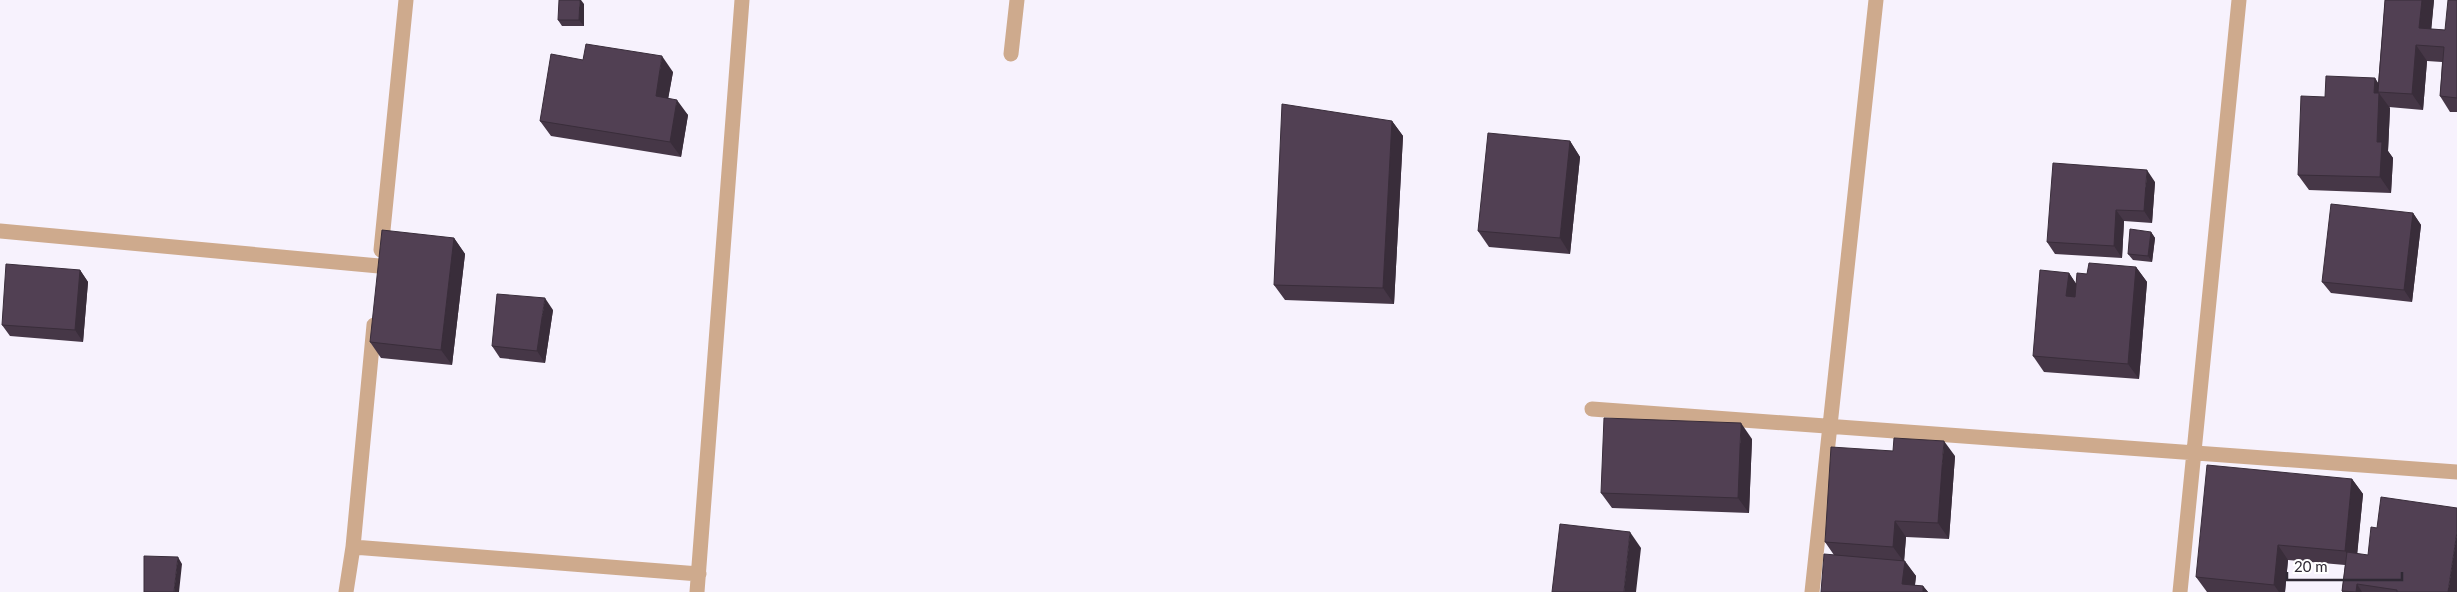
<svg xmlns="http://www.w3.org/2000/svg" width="2457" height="592" viewBox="0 0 2457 592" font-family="Lato,sans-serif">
	<rect width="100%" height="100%" fill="#f7f2fd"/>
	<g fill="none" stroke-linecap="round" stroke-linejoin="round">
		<path stroke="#ceaa8d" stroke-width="15" d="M1011,54L1017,0
			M0,231L379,266
			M381,250L406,0
			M1592,409L2457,472
			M353,547L699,574
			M346,592L353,547L374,325
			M697,592L742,0
			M1812,592L1876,0
			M2180,592L2239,0"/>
	</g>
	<path fill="#463747" d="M2385,0H2434L2431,29L2445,30L2457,0V112H2450L2440,96L2442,62L2427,61L2423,110L2389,107L2390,108L2388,151L2393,158L2391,193L2309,190L2298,175L2325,97L2375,78L2378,84Z
		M584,4V26H562L558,20Z
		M583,60L673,72L668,98L688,115L681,157L551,136L540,121Z
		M1392,121L1403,136L1394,304L1285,300L1274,285Z
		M1570,141L1580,157L1570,254L1489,247L1478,231Z
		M2155,182L2152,223L2124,221L2122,258L2055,254L2047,242Z
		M2413,213L2421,225L2412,302L2331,293L2322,282Z
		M2151,232L2155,238L2152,262L2133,260L2128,254Z
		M454,238L465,254L452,365L381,358L370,342Z
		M2136,267L2147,282L2139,379L2044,372L2033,356L2069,273L2076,284L2087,274Z
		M80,270L88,282L83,342L10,336L2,325Z
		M553,310L545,363L500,358L492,346Z
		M1752,439L1749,513L1612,508L1601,493Z
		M1955,456L1949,539L1906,537L1904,561L1916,576L1915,585L1923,586L1928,592H1821L1834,555L1825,542Z
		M2352,479L2363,494L2357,554L2457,592H2342V591L2345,565L2288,560L2285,592H2207L2196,577Z"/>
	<path fill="#392d3a" d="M580,0H581L584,4V26L579,20Z
		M2422,0H2434L2430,44L2419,28Z
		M2416,45L2427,61L2423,110L2412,94Z
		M662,56L673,72L666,111L656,96Z
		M2375,78L2384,92H2378L2390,108L2388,151L2393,158L2391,193L2380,177L2374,93Z
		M677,100L688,115L681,157L670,142Z
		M1392,121L1403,136L1394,304L1383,288Z
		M1570,141L1580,157L1570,254L1560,238Z
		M2147,170L2155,182L2152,223L2144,211Z
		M2116,210L2124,221L2122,258L2114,246Z
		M2413,213L2421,225L2412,302L2404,290Z
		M2151,232L2155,238L2152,262L2148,256Z
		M454,238L465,254L452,365L441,350Z
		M2136,267L2147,282L2139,379L2128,364Z
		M80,270L88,282L83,342L75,330Z
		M2069,273L2079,288L2077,312L2066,296Z
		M545,298L553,310L545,363L537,351Z
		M1741,423L1752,439L1749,513L1738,498Z
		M1944,441L1955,456L1949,539L1938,523Z
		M2352,479L2363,494L2356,567L2345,551Z
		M1895,521L1906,537L1904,562L1893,547Z
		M1630,532L1641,548L1636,592H1624Z
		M2457,532V592H2448Z
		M2278,545L2288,560L2285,592H2279L2274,585Z
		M178,557L182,564L179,592H174Z
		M1905,561L1916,576L1914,592L1902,584Z
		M2357,584L2362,592H2356Z
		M1923,586L1928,592H1923Z"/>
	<path fill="#514053" stroke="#392d3a" d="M559,0H580L579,20H558Z
		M2385,0H2422L2419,28L2445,30L2448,0H2457V98L2440,96L2444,47L2416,45L2412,94L2378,92Z
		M586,44L662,56L656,96L677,100L670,142L540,121L551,54L583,60Z
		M2326,76L2375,78L2374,93H2379L2377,142H2382L2380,177L2298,175L2301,96L2325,97Z
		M1282,104L1392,121L1383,288L1274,285Z
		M1488,133L1570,141L1560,238L1478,231Z
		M2053,163L2147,170L2144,211L2116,210L2114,246L2047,242Z
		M2331,204L2413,213L2404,290L2322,282Z
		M2130,229L2151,232L2148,256L2128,254Z
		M382,230L454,238L441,350L370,342Z
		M2089,263L2136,267L2128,364L2033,356L2040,270L2069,273L2066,296L2075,297L2077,273L2087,274Z
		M6,264L80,270L75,330L2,325Z
		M497,294L545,298L537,351L492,346Z
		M1604,418L1741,423L1738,498L1601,493Z
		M1894,438L1944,441L1938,523L1895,521L1893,547L1825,542L1831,447L1893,451Z
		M2207,465L2352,479L2345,551L2278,545L2274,585L2196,577Z
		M2381,497L2457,508V532L2448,592H2397V590L2357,584L2356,592L2342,591L2347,552L2368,555L2371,527L2377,528Z
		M1560,524L1630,532L1624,592H1552Z
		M1824,554L1905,561L1902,584L1923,586V592H1821Z
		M144,556L178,557L174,592H144Z"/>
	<path d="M2287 572v8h115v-8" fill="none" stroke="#2f2934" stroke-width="2.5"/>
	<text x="2294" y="572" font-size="15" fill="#2f2934" stroke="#ffffff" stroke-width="4" paint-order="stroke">20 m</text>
</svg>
